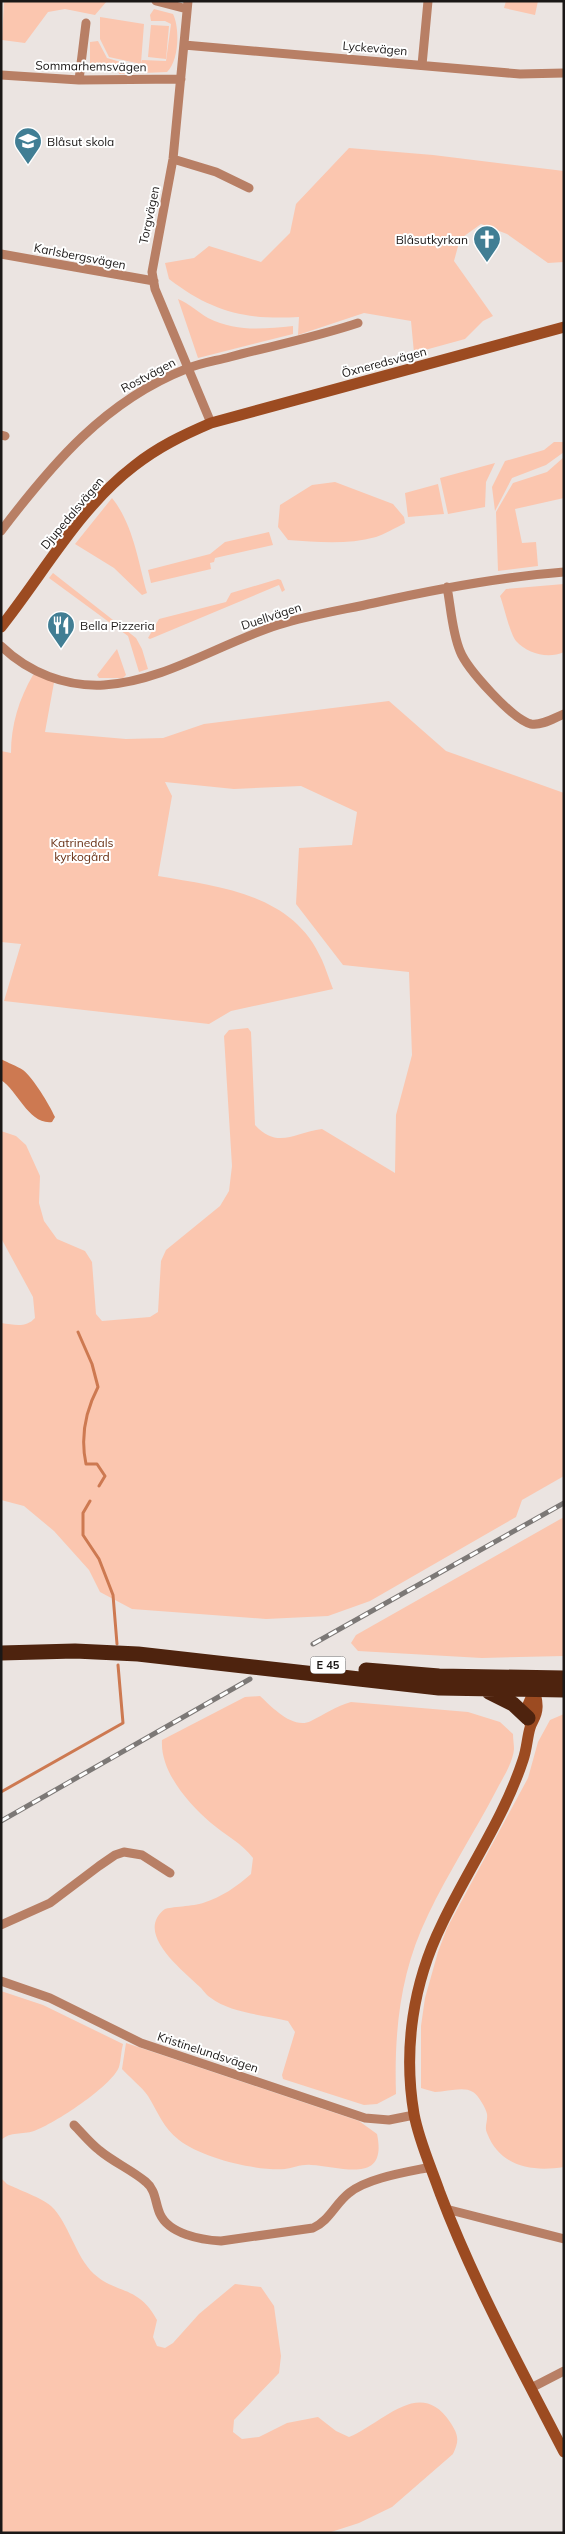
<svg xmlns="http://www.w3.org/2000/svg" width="565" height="2534" viewBox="0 0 565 2534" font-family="Mulish,sans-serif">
	<rect width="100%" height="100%" fill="#ebe4e1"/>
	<path fill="#fbc6af" d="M4,1H107L95,15L65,9L48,12L25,43L2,40Z
		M506,1H538L535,15L504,8Z
		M154,9L173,14C180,28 179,61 167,72L119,74L118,67L90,65V42L98,41L107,58L124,63L141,64L109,57L100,39V17L144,24L141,63L142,60L166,61L171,24L165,21H151L150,15Z
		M151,25L169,26L166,59L148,57Z
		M349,148L433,155L564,171V262L548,263L507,234L481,224L460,239L454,261L493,316L483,321L465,339L414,353L411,321L364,313L298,335L299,317C246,320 212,312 169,279L165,263L194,258L209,246L261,262L290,233L296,204Z
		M178,299C190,304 198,312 208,318C236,332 263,329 293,326V334L198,358Z
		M554,442H564V452L546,465L512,478L495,511L492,487L505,461L544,450Z
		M564,457V498L515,509L522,543L536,542L538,566L498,571L496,512L513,483L547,472Z
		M495,463L486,482L485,507L448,514L440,478Z
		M335,482L393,504L404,517L405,523C395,528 385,534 376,537C347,545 317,542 288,540L278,527L280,505L312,485Z
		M438,484L444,514L408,517L405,493Z
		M112,498C133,524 138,561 147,593L142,595L114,568L75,544Z
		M269,532L273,545L215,558L214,562L210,563L211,569L151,583L148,570L210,554L225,542Z
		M53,573L136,638L142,649L148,669L139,672L128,636L49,578Z
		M278,579L281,580L285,590L282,592L279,585L150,639L148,638L159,619L226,602L231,593Z
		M564,584V652C548,659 528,654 516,641C510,634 504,606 500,596L506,589Z
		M117,649L126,675L123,678H99L97,675Z
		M33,675L55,677L45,732L126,739L163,738L204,724L389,701L446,751L564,793V1476L522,1500L516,1517L370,1601L328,1616L266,1619L132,1609L100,1592L89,1570L54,1531L24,1506L1,1500V1323C15,1325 26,1328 35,1318L33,1297L1,1238V1131L16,1136L26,1145L40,1176L39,1203L44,1221L57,1239L85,1251L92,1262L96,1314L102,1321L150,1317L158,1312L161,1261L166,1250L220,1206L229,1191L232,1166L224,1036L229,1030L248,1028L251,1032L255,1125C278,1150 295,1132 322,1129L395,1173L396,1115L412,1055L409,972L343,965L296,904L299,848L352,845L357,812L301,786L234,789L165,782L172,796L158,876C220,887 293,893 322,960C326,969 329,979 333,989L231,1011L209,1024L4,1001L21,944L1,942V751L11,753C11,725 19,699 33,675Z
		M564,1517V1656L482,1658L358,1651L351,1643L356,1635Z
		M260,1696C272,1707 293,1730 311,1721C325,1714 336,1706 351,1702L468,1712L500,1722L513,1734C513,1739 514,1745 514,1749C513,1763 502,1779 496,1791C474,1833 448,1873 428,1915C400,1972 394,2032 396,2094L377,2104L364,2105L283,2079L282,2075L295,2032L288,2021C264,2015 231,2013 211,1998C207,1996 204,1991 200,1987C184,1971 133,1933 165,1909C169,1907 195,1906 203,1903C222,1897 236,1887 251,1874L253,1858C242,1843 225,1835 211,1823C189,1804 160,1772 162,1740L245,1697Z
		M564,1714V2167C532,2172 500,2167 487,2133C484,2127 488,2121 487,2114C486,2108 478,2095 473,2092C463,2086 447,2092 435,2092C430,2091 425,2089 421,2088V2026L425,1998L438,1952L447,1928L528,1778L538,1742L550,1720Z
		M1,1991L43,2005L123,2044C121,2051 121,2060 119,2067C112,2086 54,2124 34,2131C22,2135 11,2131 1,2140Z
		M126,2043L359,2121L377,2134C388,2186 340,2166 311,2165C302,2164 293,2168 285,2169C255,2171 202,2158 179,2140C163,2128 158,2112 148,2096C141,2086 130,2078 122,2069Z
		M1,2178L7,2184C19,2190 42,2198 51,2206C69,2223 75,2256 94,2274C118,2295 138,2285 157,2320L153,2337L157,2346L165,2348L173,2343L199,2314L235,2284L261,2287L274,2306L281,2356L279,2373L234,2420L233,2432L242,2439L259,2437L287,2423L318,2417L336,2431L349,2437C382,2424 420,2376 450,2422C458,2434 460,2440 453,2454L392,2507L359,2523L328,2533H1Z"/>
	<path fill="#cd7951" d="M1,1059C8,1063 17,1066 23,1070C34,1079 49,1104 55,1117L52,1122C29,1125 18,1091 1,1080Z"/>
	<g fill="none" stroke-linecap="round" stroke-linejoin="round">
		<path stroke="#cd7951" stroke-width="3" d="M78,1332L92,1364L98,1387C85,1412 80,1436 86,1464H97L105,1476L99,1486
			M90,1501L83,1513V1535L99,1559L113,1595L117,1644
			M1,1792L123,1723L118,1665"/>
		<path stroke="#b87f65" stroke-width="9" d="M156,1L187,9
			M188,1L173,159L152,272L155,289L211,423
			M184,45L520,74L564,73
			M422,65L428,1
			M1,75L79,80L181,79
			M79,80L86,23
			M173,159L216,172L249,188
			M1,254L154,281
			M1,435L5,436
			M1,531C52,464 105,401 186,369C200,363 215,361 230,357C272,346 316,337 358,323
			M447,587C451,608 452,632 460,651C467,669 513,720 531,724C542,726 554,718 564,714
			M1,646C29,673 66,687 104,685C165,681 221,643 278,625C310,615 342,610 374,603C437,589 499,577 564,572
			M1,1925L50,1903L99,1866L115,1855L124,1852L142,1855L170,1873
			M1,1981L50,1998L141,2043L365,2118L389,2120L414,2115
			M74,2125C82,2133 90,2143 99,2150C113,2162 132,2170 146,2182C156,2190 155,2203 160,2214C169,2234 201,2240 221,2241L313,2228C329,2221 335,2204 349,2193C367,2178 407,2172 431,2167
			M446,2209L564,2239
			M531,2388L564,2371"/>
		<path stroke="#9c4b21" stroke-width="11" d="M1,627C44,573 79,508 134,466C158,447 183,435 211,423L564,327
			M534,1684C534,1692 538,1700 537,1708C537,1716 532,1721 530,1728C527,1738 527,1749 523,1760C504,1818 468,1869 442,1924C413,1983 403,2049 414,2114C419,2141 431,2167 440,2193C474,2283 520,2367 564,2452
			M529,1722L527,1707L534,1691"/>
		<path stroke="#4e230e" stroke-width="15" d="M1,1653L75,1651L138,1654L439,1688L564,1690
			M366,1670L439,1676L564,1678
			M489,1692L513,1704L528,1718"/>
		<g stroke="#7c7876" stroke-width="5">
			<path id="rail" d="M313,1644L564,1503
				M1,1821L250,1679"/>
		</g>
		<use href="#rail" stroke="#fff" stroke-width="3" stroke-dasharray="9" stroke-linecap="butt"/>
	</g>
	<defs>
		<g id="school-pin" transform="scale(1.4375)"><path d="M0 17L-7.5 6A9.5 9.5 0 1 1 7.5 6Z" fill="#417e94" stroke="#fff"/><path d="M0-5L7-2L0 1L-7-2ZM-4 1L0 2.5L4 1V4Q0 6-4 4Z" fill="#fff"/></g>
		<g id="church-pin" transform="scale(1.4375)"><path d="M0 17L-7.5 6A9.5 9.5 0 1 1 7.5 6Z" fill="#417e94" stroke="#fff"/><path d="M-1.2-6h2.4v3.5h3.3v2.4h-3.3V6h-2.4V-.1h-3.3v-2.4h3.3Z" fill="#fff"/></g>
		<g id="restaurant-pin" transform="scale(1.4375)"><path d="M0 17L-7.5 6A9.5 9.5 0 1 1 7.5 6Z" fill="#417e94" stroke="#fff"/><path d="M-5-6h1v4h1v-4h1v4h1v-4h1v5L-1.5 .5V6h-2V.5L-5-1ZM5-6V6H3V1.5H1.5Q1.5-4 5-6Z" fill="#fff"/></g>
	</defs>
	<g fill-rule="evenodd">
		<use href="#school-pin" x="28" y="141"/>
		<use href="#church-pin" x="487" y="239"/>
		<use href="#restaurant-pin" x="61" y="625"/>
	</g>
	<g text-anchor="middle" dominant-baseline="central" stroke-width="4" stroke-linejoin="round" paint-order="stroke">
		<rect fill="#fff" stroke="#5f5d5d" stroke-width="1" x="310.5" y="1656.5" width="35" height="17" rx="4"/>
		<g font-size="11" font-weight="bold" fill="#1b1817">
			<text x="328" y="1665">E 45</text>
		</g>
		<g font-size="12" fill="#1b1817" stroke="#fff">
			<text transform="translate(375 48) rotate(5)">Lyckevägen</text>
			<text transform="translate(91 66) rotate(1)">Sommarhemsvägen</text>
			<text transform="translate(149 215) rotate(-78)">Torgvägen</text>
			<text transform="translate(80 256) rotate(11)">Karlsbergsvägen</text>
			<text transform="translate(384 362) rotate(-15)">Öxneredsvägen</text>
			<text transform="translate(148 375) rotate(-28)">Rostvägen</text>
			<text transform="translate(72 513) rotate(-50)">Djupedalsvägen</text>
			<text transform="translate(271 616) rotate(-18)">Duellvägen</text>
			<text transform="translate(208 2052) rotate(18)">Kristinelundsvägen</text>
		</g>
		<g font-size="12" fill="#1b1817" stroke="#fff" text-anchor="start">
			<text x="47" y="141">Blåsut skola</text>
			<text x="468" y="239" text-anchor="end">Blåsutkyrkan</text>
			<text x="80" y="625">Bella Pizzeria</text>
		</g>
		<g font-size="12" fill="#693115" stroke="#fff">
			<text x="82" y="842">Katrinedals<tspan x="82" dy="14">kyrkogård</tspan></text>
		</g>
	</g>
	<rect width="565" height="2534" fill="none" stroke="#1b1817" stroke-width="5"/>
</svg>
